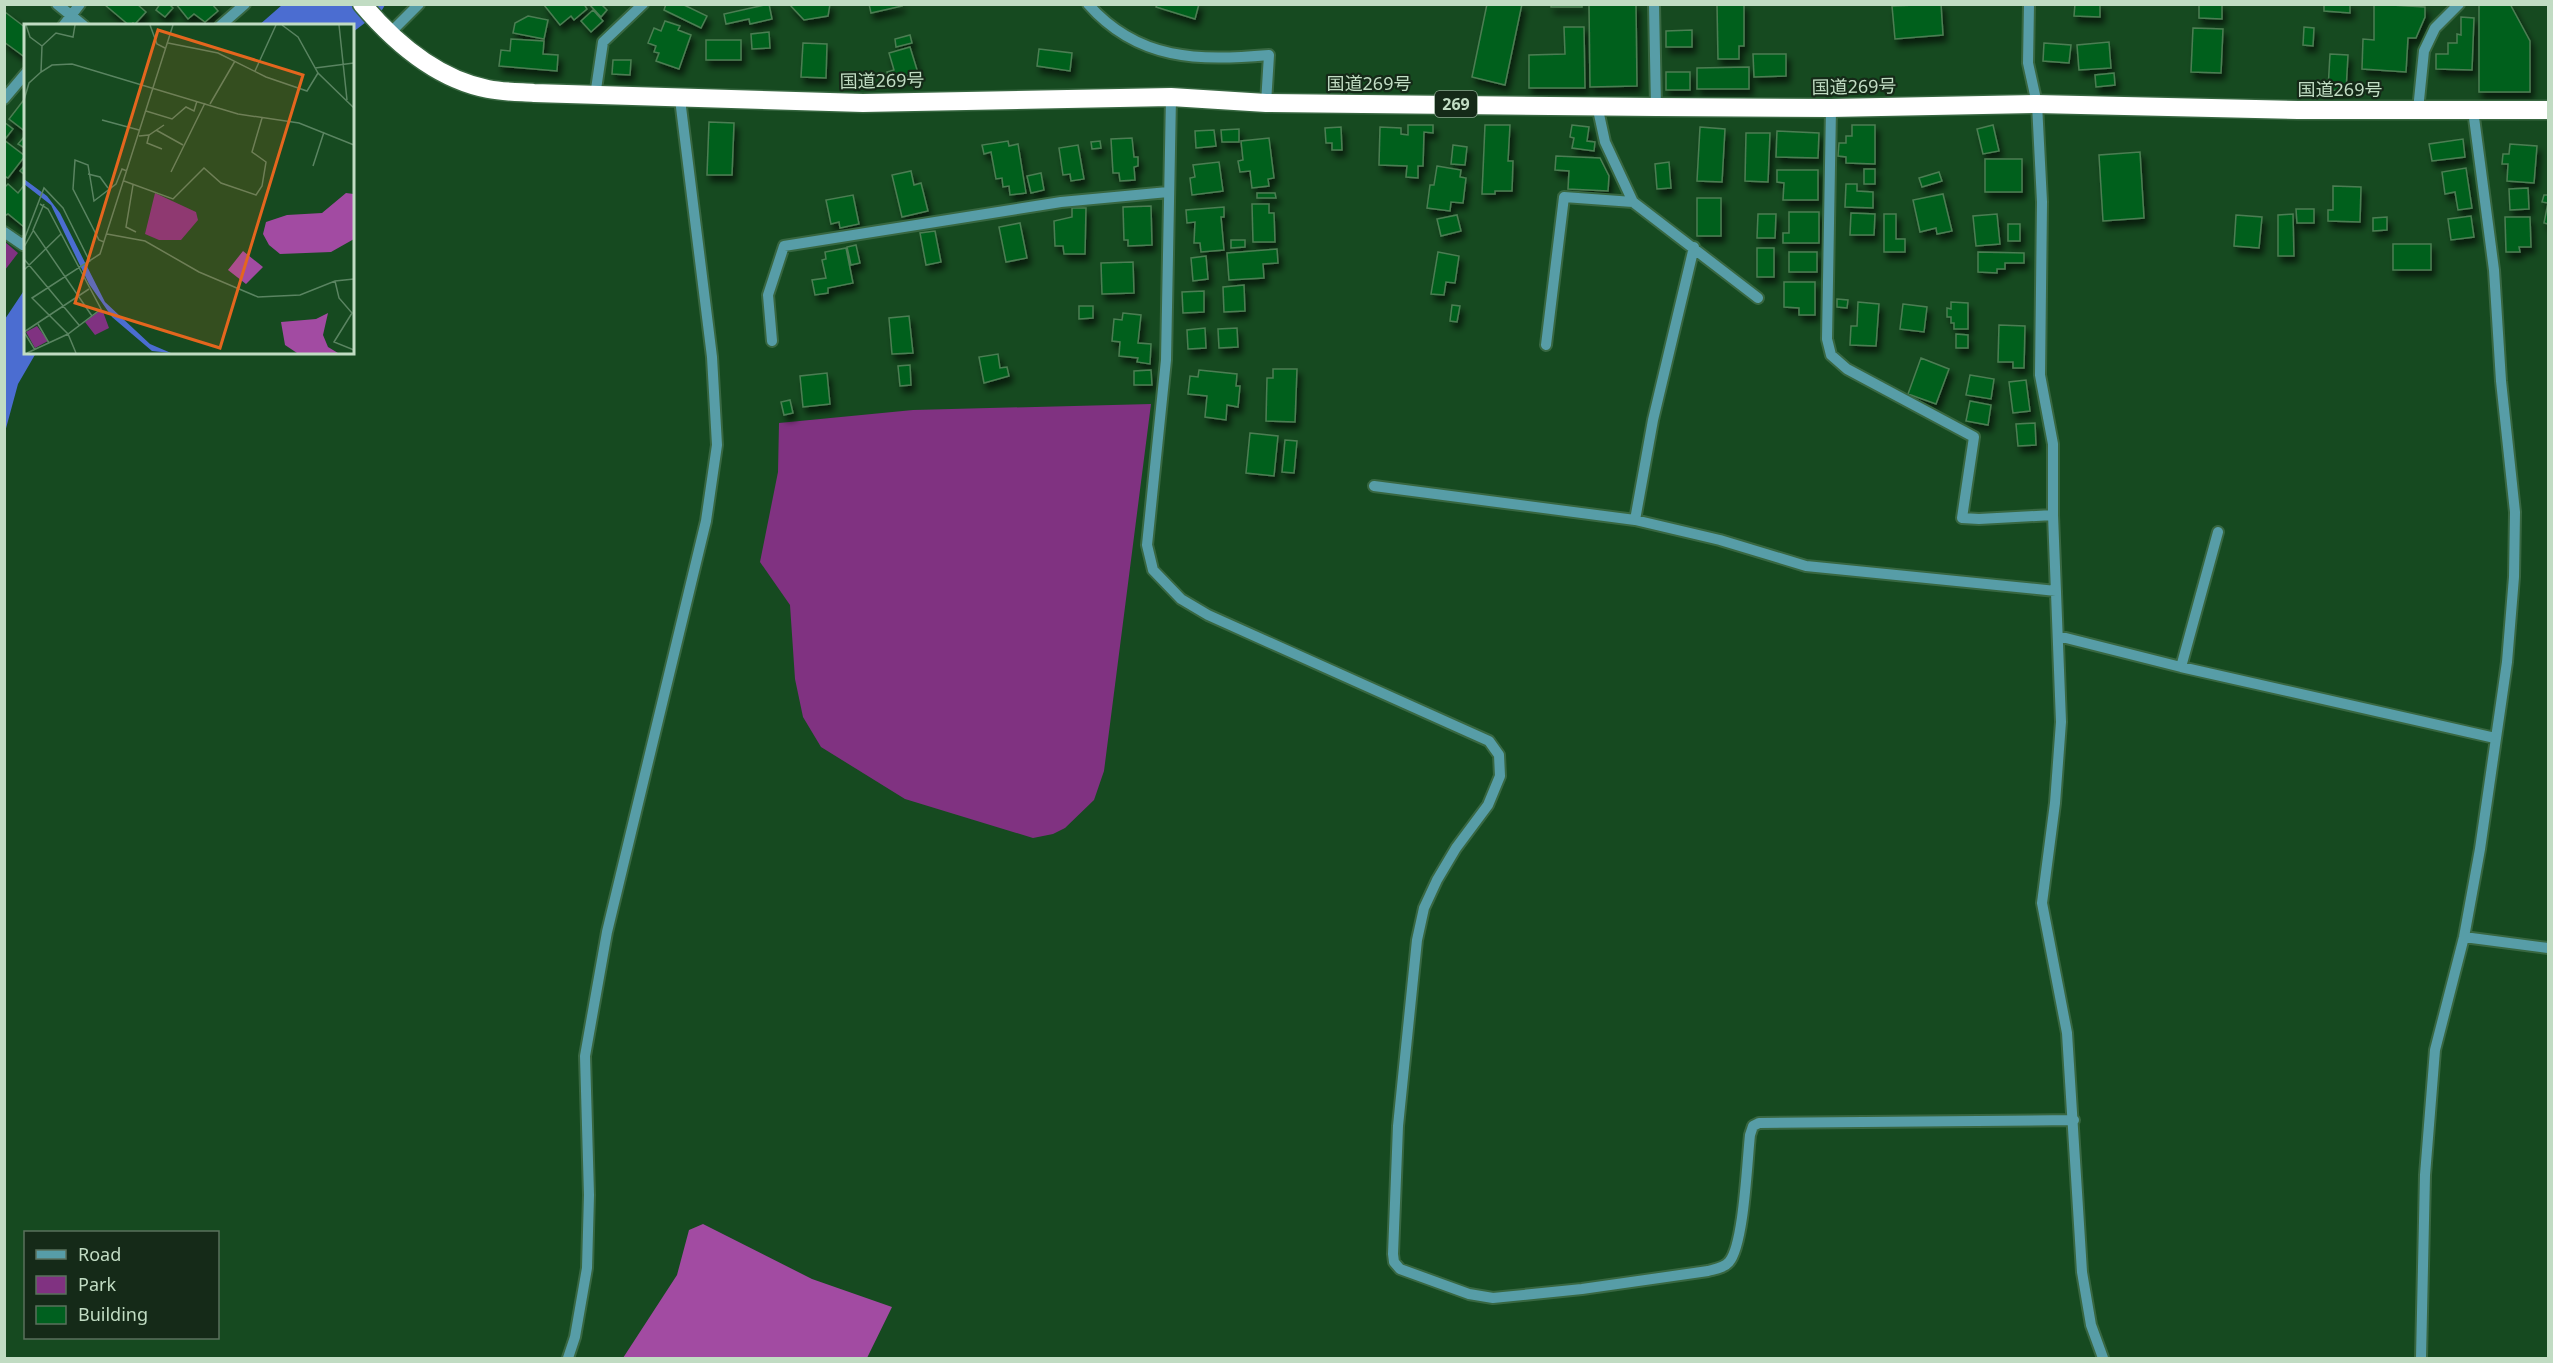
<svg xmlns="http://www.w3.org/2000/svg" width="2553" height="1363" viewBox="0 0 2553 1363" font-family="'Noto Sans','Noto Sans JP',sans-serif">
	<defs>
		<filter id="shadow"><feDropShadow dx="3.5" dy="6" stdDeviation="3" flood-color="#0009"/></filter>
	</defs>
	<rect width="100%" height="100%" fill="#164a20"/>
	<path fill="#803281" d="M5,242L18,253L5,270H4Z
		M1151,404L1104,771L1094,800L1065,828L1053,834L1033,838L905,799L821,747L803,717L795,679L790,605L760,562L778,472L779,423L913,410Z"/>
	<path fill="#a24ba2" d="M703,1224L812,1279L892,1307L867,1358H623L677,1275L689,1230Z"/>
	<path fill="#4b6dd1" d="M282,5H385L382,10L353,32L352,26H258Z
		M25,289L26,352L36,353L18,384L5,432V319Z"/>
	<path fill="#00601f" stroke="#4c7e52" stroke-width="1.5" filter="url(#shadow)" d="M137,4L146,12L135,24L133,23L130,26L105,5Z
		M160,4H169L173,8L165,17L156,10Z
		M176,4H212L218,11L205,22L194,14L188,19Z
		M584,4L587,9L574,20L571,16L560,25L544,5Z
		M589,4H601L607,10L601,17Z
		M666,4H682L707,16L701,28L664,10Z
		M769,4L772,19L750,24L749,19L726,24L724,14Z
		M789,4H830L828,16L804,20Z
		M869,4H901L902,6L871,13Z
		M1157,4H1199L1195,19L1156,7Z
		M1487,4H1522L1505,85L1472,77Z
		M1551,4H1582V7H1551Z
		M1589,4H1636L1637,86L1590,87Z
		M1717,4H1744V46H1739V59H1718Z
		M1941,4L1943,35L1895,39L1892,6Z
		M2075,4H2100V17L2074,16Z
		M2199,4H2222V19L2199,18Z
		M2324,4H2350V13L2324,11Z
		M2374,4L2425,7V17L2416,38H2408L2406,72L2362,69L2363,39L2374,40Z
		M2479,4H2510L2530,41V92H2479Z
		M593,10L603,21L591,32L581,21Z
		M5,12L26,28V58L4,42Z
		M528,16L548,20L544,39L513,33L515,23Z
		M2461,17L2474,18L2472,70L2436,69V54H2448V43H2457V34L2461,35Z
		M665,21L680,26L678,30L691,35L679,69L656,61L659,53L654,52L656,46L648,43L654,28L661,31Z
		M1564,27H1584L1585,88H1529V55L1565,54Z
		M2304,27L2314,28L2313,46L2303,45Z
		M2193,28L2223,29L2221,73L2191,72Z
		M1692,30V47H1666V31Z
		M769,32L770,48L752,49L751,34Z
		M910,35L912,43L896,47L895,39Z
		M511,39L544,41L543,54L558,55L557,71L499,66L501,50L510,51Z
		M706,40H741V60H706Z
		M2109,42L2111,68L2079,70L2077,45Z
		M803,43L827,44L826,78L801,77Z
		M2044,43L2071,45L2069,63L2043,61Z
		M910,47L918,73L890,81L887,72L894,70L889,53Z
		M1039,49L1072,53L1070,71L1037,66Z
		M1753,54H1786V76L1754,77Z
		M2330,54L2348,55L2346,91L2328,90Z
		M613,60H631L630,75L612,74Z
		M1749,67V89H1697V68Z
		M1666,72H1690V90H1666Z
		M2114,73L2115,85L2096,87L2095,75Z
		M26,97V132L9,119Z
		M4,122L13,129L6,138L4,137Z
		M709,122L734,123L732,175H707Z
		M1408,125H1433V133L1424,132L1423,166H1418V178L1406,177L1407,166L1379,165L1380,127L1401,128V134L1408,135Z
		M1485,125H1510L1508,161H1513L1512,191H1495V194H1482Z
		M1572,125L1589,127L1587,141L1595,142L1594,151L1572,148L1574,138L1570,137Z
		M1852,125H1875V164L1846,163V157L1838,156L1839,143H1846V136H1852Z
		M1993,125L1999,151L1983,154L1977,129Z
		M1341,127L1342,150H1332V143H1326L1325,128Z
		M1700,127L1725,129L1722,182L1697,181Z
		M1239,129V142H1222L1221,130Z
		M1214,130L1216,146L1196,148L1195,131Z
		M1777,131L1819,133L1818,158L1776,157Z
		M1746,133H1770L1768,182L1745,181Z
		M24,137L26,138V149L18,144Z
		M1132,138L1134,157H1138V166L1134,167L1135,180L1120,181L1119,173H1113L1111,139Z
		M1269,138L1274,178L1268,179L1269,186L1252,188L1250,171L1240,172L1238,161L1243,160L1241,141Z
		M2463,139L2465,157L2432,161L2429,144Z
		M4,140L25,156L8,178L4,176Z
		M1008,141L1009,146L1018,144L1026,193L1010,195L1009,186L1003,187L1002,178L996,179L991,152L984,154L982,145Z
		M1100,141L1101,148L1092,149L1091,142Z
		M2510,144L2537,146L2534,183L2507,181L2508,164H2502L2503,154H2509Z
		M1078,145L1084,179L1071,181L1070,174L1063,175L1059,148Z
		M1453,145L1467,147L1465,165L1451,164Z
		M2140,152L2144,218L2103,221L2099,155Z
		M1556,156L1600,158L1609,176L1608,191L1568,189L1569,171L1555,170Z
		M1985,159H2022V192H1985Z
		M1219,162L1223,191L1192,195L1190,178L1195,177L1193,165Z
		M1669,162L1671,188L1657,189L1655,164Z
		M26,164V176L20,171Z
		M1437,166L1461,170L1460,177L1466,178L1463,203L1451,202L1450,211L1427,208L1430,185H1434Z
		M2466,168L2472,208L2458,210L2455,192L2445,194L2442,172Z
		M1864,169H1875V184H1864Z
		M1777,170H1818V200H1783L1784,183L1777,182Z
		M911,171L914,185L921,183L928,211L902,217L892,175Z
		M1939,172L1942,181L1922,187L1919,178Z
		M1041,173L1044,190L1031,193L1027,176Z
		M26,183V224L24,227L8,214L4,216V188L8,184L18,193Z
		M1846,184H1857V191L1873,192V208L1845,207Z
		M2333,186L2361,187L2360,222L2328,221V210H2333Z
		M2528,188L2529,209L2510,210L2509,189Z
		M1257,193H1275L1276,198H1257Z
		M1943,194L1952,231L1937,234L1936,228L1920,232L1913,200Z
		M853,195L859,224L840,228L839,222L831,224L826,200Z
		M2544,195H2548V224L2544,223L2548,203L2542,202Z
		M1697,198H1721V236H1697Z
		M1252,204H1269V213H1274L1275,242H1253Z
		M1151,206L1152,245L1128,246V240H1124L1123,207Z
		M1224,207V217H1221L1224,250L1201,252L1200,243H1194L1195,222L1187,223L1186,210Z
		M1072,208H1086L1085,254H1064L1063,246H1055L1054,221L1072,217Z
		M2296,209H2314V223H2297Z
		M1789,212H1819V243H1783V233H1789Z
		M1851,213L1875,214L1874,235H1850Z
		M1758,214H1776L1775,238H1757Z
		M1884,214H1896V239H1905V252H1884Z
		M1997,214L2000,244L1976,246L1973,216Z
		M2293,214L2294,256H2278V215Z
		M1457,215L1461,231L1441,236L1437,219Z
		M2236,215L2262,217L2259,248L2234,246Z
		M2471,216L2474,237L2451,240L2448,219Z
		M2387,217V230L2373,231V218Z
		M2505,217H2530L2531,247H2519L2520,252H2506Z
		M1020,223L1027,258L1006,262L999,227Z
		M2008,224H2020V241H2008Z
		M935,231L941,262L926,265L920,233Z
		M1231,240H1245V247L1231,248Z
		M2393,244H2431V270H2393Z
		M856,245L860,263L851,265L847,247Z
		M846,248L853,283L828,288V293L815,295L812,280L826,278L822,260L826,259L825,252Z
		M1757,248H1774V277H1757Z
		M1277,249L1278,263L1263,264L1264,278L1229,280L1227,253Z
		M1438,252L1459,256L1455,283L1446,282L1444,295L1431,294Z
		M1789,252H1817V272H1789Z
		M1978,252L2024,253V263H2005V269H1997V273L1978,272Z
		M1206,256L1208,279L1193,281L1191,258Z
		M1133,262L1134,293L1102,294L1101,263Z
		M1784,282H1815V315H1799V308L1784,307Z
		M1244,285L1245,311L1224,312L1223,287Z
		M1204,291V312L1183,313L1182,292Z
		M1837,299L1848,300L1847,308L1837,307Z
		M1858,302L1879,304L1876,346L1850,345L1851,326H1857Z
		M1951,302L1968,303V329H1954V323H1951V317H1947V308L1951,309Z
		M1903,304L1927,307L1924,332L1900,329Z
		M1452,305L1460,306L1457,322L1450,321Z
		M1079,306H1093V318L1079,319Z
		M1123,313L1141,315L1138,343L1151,344L1150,364L1137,362L1138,358L1119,356L1120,342L1112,341L1114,319L1122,320Z
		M909,316L913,353L892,354L889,318Z
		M1999,325L2025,326L2024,368H2013V362H1998Z
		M1205,328L1206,348L1188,349L1187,330Z
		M1237,328L1238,347L1219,348L1218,329Z
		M1956,334L1968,335V348H1956Z
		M998,354L1000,368L1007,367L1009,376L984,383L979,357Z
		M1921,358L1949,369L1936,404L1908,394Z
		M910,365L911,385L900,386L898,366Z
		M1273,369H1297L1295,422L1266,421L1267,378H1273Z
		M1151,370L1152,385H1134V371Z
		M1199,370L1237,374L1236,386H1240L1238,407L1227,405L1226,420L1205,417L1207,396L1188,394L1190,376L1198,377Z
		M827,373L830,404L803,407L800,376Z
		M1970,375L1994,379L1991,399L1966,395Z
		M2026,380L2030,411L2013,413L2009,382Z
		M790,400L793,413L784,415L781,402Z
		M1970,401L1991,405L1988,425L1966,421Z
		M2035,423L2036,445L2018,446L2016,424Z
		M1250,433L1278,436L1274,476L1246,473Z
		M1285,440L1297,441L1294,473L1282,472Z"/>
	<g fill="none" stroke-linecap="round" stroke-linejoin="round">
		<g stroke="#386741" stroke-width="14">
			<path id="minor" d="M57,4L84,26
				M1088,4C1138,61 1199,61 1269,55L1266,103
				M1654,4L1656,107
				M2029,4L2028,63L2037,104L2042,202L2040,375L2053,444V515L2061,722L2055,803L2042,903L2067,1033L2082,1272L2091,1325L2103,1358
				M63,26L80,4
				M220,26L245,4
				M389,34L419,4
				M595,96L603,42L643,4
				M1171,97L1166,360L1147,545L1153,570L1181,599L1208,615L1489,741L1499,755L1500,776L1488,805L1456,848L1437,880L1424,908L1417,940L1398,1126L1393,1254L1394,1262L1400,1269L1469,1294L1493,1298L1582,1289L1708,1271C1715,1269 1724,1268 1729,1262C1744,1245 1747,1161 1750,1135L1753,1126L1759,1123L2074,1120
				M4,99L26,73
				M1597,105L1605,142L1633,202L1758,298
				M1831,108L1827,339L1831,355L1847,369L1974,437L1962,518L1979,519L2053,515
				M2418,110L2424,51L2435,28L2459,4
				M4,232L23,245L26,241
				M772,341L768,295L784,246L1061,202L1168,192
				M1546,345L1564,197L1633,202
				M1374,486L1635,520L1720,540L1806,566L2056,591
				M1635,520L1653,420L1694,247
				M2058,636L2181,667L2495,738
				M2181,667L2218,532
				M2464,937L2548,948
				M568,1358L575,1337L587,1268L589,1195L585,1056L607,932L706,521L717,445L712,357L680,99
				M2421,1358L2425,1175L2435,1050L2464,937L2480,849L2507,662L2514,577L2515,512L2501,381L2494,270L2473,110"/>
		</g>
		<g stroke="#386741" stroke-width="21">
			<path id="highway" d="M362,4C395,43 436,79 488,89C503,92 519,92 534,93L863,103L1171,97L1266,103L1656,107L1831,108L2037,104L2298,110H2548"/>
		</g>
		<use href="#minor" stroke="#579da7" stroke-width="10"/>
		<use href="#highway" stroke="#fff" stroke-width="18"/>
	</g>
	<g text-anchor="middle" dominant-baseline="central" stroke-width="4.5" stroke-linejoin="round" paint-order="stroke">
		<rect fill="#152a18" stroke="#8da790" stroke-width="1.5" x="1435" y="91" width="42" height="26" rx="4.5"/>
		<g font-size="16" font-weight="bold" fill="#c1dcc3">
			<text x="1456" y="104">269</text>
		</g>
		<g font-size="18" fill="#c1dcc3" stroke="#152a18">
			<text transform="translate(882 80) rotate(-1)">国道269号</text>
			<text x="1369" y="83">国道269号</text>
			<text transform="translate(1854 86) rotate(-1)">国道269号</text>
			<text x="2340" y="89">国道269号</text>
		</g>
	</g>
	<g transform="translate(24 24)">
		<rect width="330" height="330" fill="#164a20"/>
		<path d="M131,169L172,188L174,196L157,216H135L121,210ZM78,285L85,304L71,311L61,298ZM13,302L24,317L11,324L2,308Z" fill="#803281"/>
		<path d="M322,169L330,170V215L307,228L256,230L245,221L239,210L242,198L263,191L298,189ZM219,227L239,243L222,260L204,246ZM304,289L299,311L304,323L314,329H273L261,321L257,298L292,295Z" fill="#a24ba2"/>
		<path d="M0,155L23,172L36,189L81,278L126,320L147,329L128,327L88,293L65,260L27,181L0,160Z" fill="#4b6dd1"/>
		<path fill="none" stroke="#5a8461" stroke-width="1.5" d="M2,1L6,13L18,22M126,1L133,20L141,24M258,1L274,13L294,49L330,84M315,1L323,76M144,19L194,29L242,53L283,67L294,49M291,44L330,39M231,47L252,1M17,48L18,22L32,9L49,13L51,1M0,76L5,59L17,48L28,41L48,40L214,90L275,99L330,121M186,80L211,37M122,87L148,95L162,83L170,87L173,77M78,96L115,106M132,106L159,121M125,111L123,119L138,125M115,112L125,111L140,101M289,142L300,108M147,148L181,79M64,150L76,153L84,164M100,157L149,175L180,144L197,159L232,171L238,162L242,138L228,128L238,94M109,161L102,203L112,208M20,180L9,206L68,292M83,210L121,217L175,248L234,273L276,271L311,257L330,255M0,216L20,164L39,184L66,238M80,218L75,216L49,165L51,136L64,141L70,177L92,160L98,145L103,147M0,223L9,207M0,235L55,301M0,246L37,210M311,257L315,274L328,289L310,318L330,326M14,300L25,319M0,308L65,265M0,308L11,326M3,329L44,310L77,285L24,185L16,180M52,329L44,310L8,274L76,230L149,1"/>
		<path fill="#e4661e" fill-opacity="0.15" stroke="#e4661e" stroke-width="3" d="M134,6L279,51L196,324L51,279Z"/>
		<rect width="330" height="330" fill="none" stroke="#c1dcc3" stroke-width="3"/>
	</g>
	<rect width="2553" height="1363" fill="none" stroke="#c1dcc3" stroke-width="12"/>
	<rect x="24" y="1231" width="195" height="108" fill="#152a18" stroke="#5a715c" stroke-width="1.5"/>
	<rect x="36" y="1250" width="30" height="9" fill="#579da7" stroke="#5a715c" stroke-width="1.5"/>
	<text x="78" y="1261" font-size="18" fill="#c1dcc3">Road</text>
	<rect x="36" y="1276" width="30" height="18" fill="#803281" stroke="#5a715c" stroke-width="1.5"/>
	<text x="78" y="1291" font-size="18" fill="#c1dcc3">Park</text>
	<rect x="36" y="1306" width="30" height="18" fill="#00601f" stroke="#5a715c" stroke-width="1.5"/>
	<text x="78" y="1321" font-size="18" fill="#c1dcc3">Building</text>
</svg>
